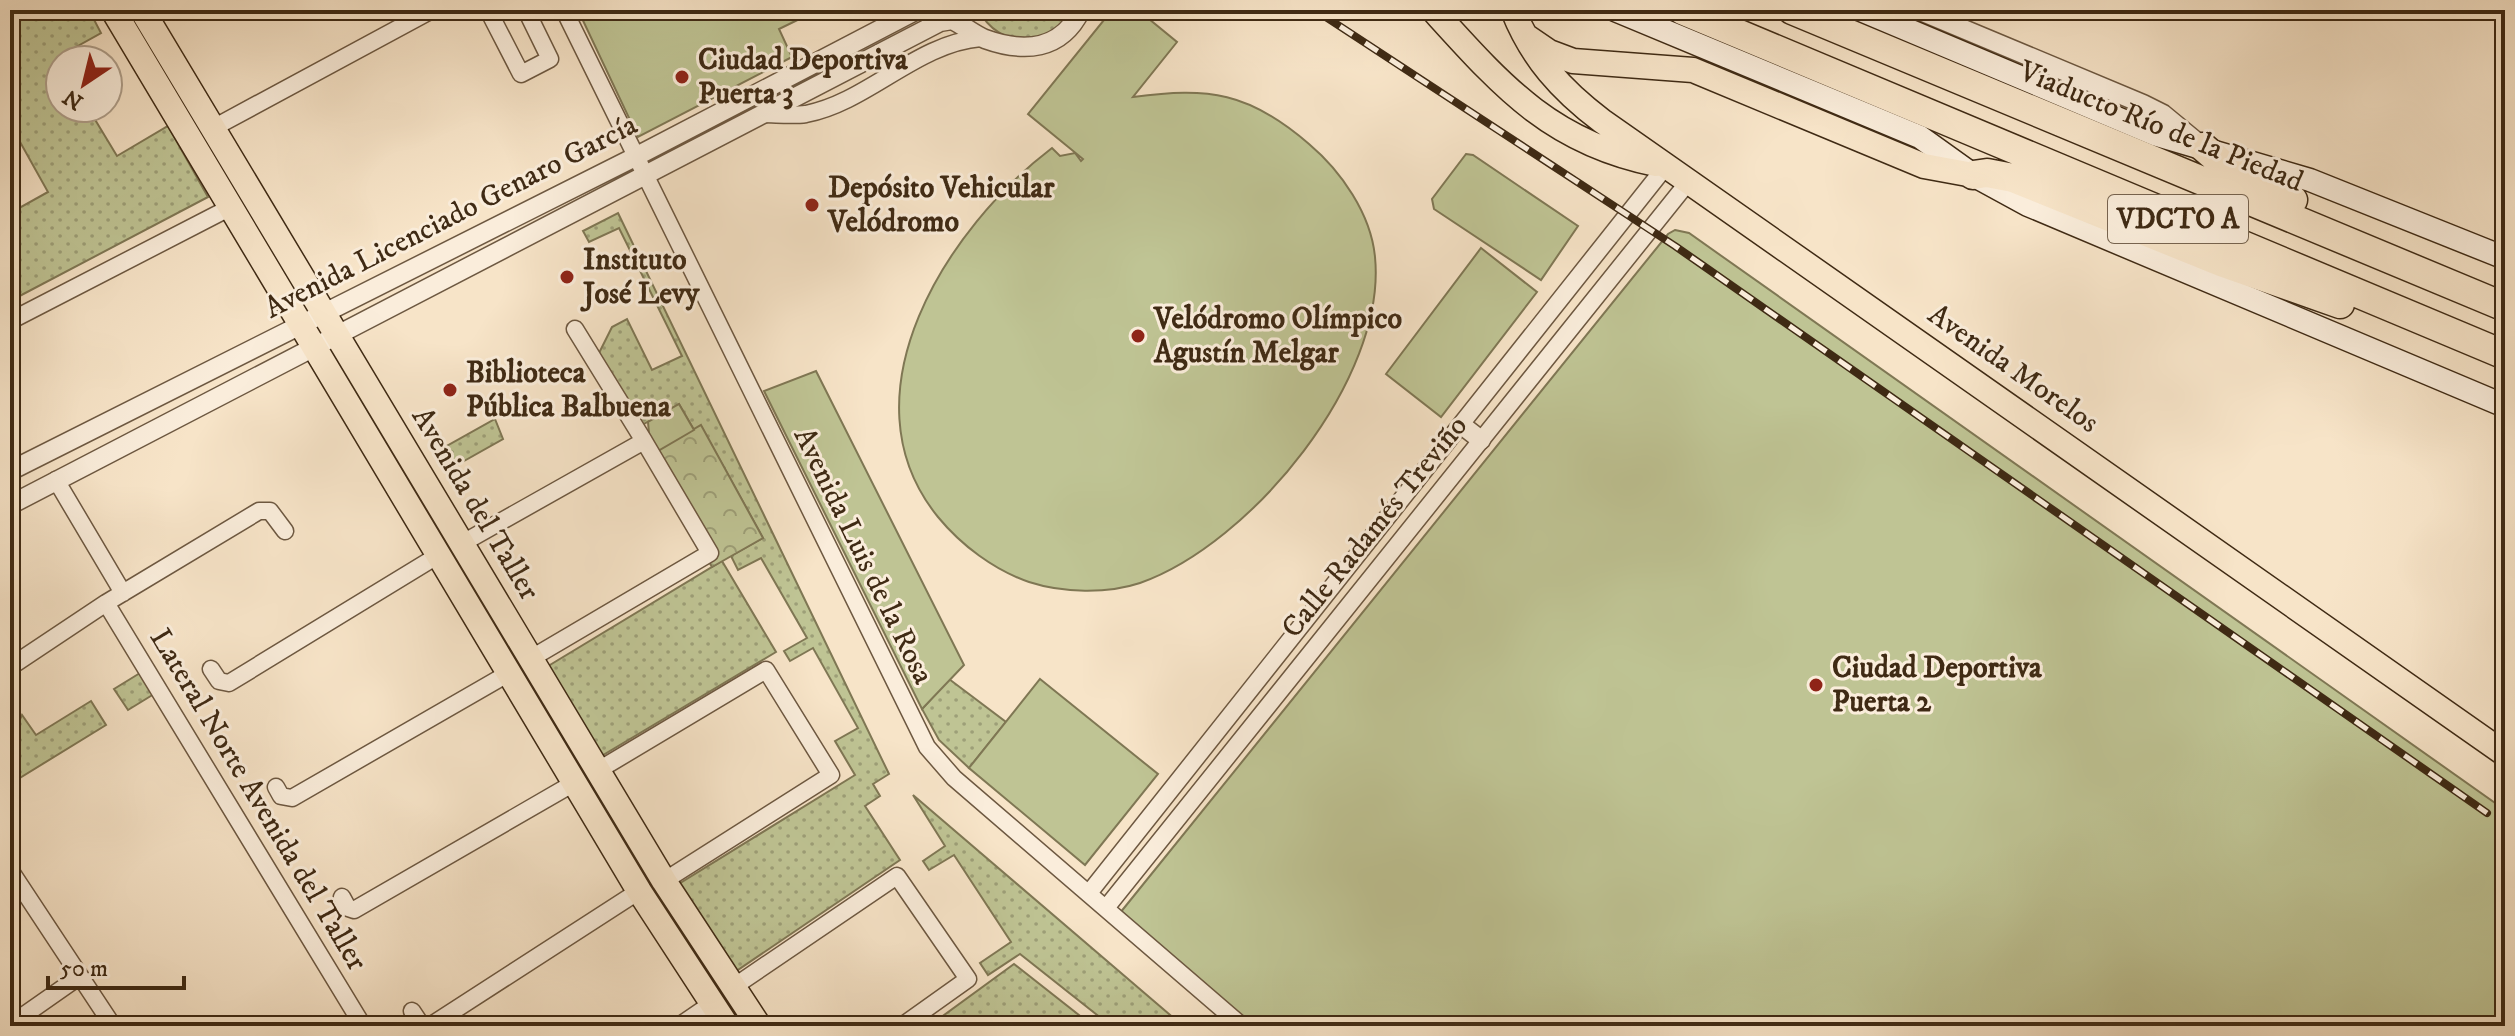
<svg xmlns="http://www.w3.org/2000/svg" width="2515" height="1036" viewBox="0 0 2515 1036" font-family="'IM FELL DW Pica',serif">
	<defs>
		<pattern id="grass-dots" width="8" height="8" patternUnits="userSpaceOnUse" patternTransform="scale(2)"><rect width="8" height="8" fill="#bfc494"/><path d="M2 2h.1M6 6h.1" fill="none" stroke="#9d9f78" stroke-width="1.8" stroke-linecap="round"/></pattern>
		<pattern id="forest-crowns" width="20" height="18" patternUnits="userSpaceOnUse" patternTransform="scale(2)"><rect width="20" height="18" fill="#bfc494"/><path d="M2 6a3 3 0 1 1 6 0M12 15a3 3 0 1 1 6 0" fill="none" stroke="#9d9f78"/></pattern>
	</defs>
	<rect width="100%" height="100%" fill="#f7e4c8"/>
	<filter id="stains"><feTurbulence type="fractalNoise" baseFrequency=".0025" numOctaves="4"/><feColorMatrix values="0 0 0 0 .2 0 0 0 0 .09 0 0 0 0 .02 0 0 0 .5 -.17"/></filter>
	<radialGradient id="worn" r=".72"><stop offset=".6" stop-color="#630" stop-opacity="0"/><stop offset="1" stop-color="#630" stop-opacity=".3"/></radialGradient>
	<path fill="url(#grass-dots)" stroke="#7f7754" stroke-width="2" d="M10,10H27L30,16L41,10H89L101,33L58,57L60,108H88L117,156L168,126L208,197L12,300L10,213L48,192L10,124Z
		M979,10H1071C1053,50 997,49 979,10Z
		M618,213L889,774L873,784L880,796L865,806L900,860L726,978L669,890L855,775L835,741L858,728L813,648L790,661L784,651L807,638L761,558L738,570L731,556L763,538L701,426L694,430L679,404L642,425L592,367L612,327L627,319L652,370L682,356L619,228L589,242L583,231Z
		M495,419L503,439L448,470L441,458L445,447Z
		M722,561L776,652L588,764L535,674Z
		M140,673L154,694L128,710L114,689Z
		M949,679L1006,722L969,768L939,740L922,709Z
		M91,701L106,725L10,784V740L22,715L36,735Z
		M913,795L1183,1026H1111L1020,954L988,975L980,963L1011,942L954,855L929,870L923,861L945,846Z
		M1014,964L1084,1019L1076,1026H929Z"/>
	<path fill="url(#forest-crowns)" stroke="#7f7754" stroke-width="2" d="M701,425L763,538L712,567L646,457Z"/>
	<path fill="#bfc494" stroke="#7f7754" stroke-width="2" d="M578,10H818L779,29L792,57L638,137Z
		M1112,10H1138L1177,42L1133,97C1209,87 1249,92 1309,144C1341,171 1371,214 1375,257C1387,379 1251,544 1140,583C1107,594 1063,593 1029,582C994,570 961,545 938,517C839,395 948,227 1052,148L1060,156L1075,153L1081,161L1083,159L1028,114Z
		M1466,154L1473,155L1578,226L1541,280L1434,209L1432,199Z
		M1675,230L1689,233L2505,810V1026H1250L1120,913L1668,234Z
		M1481,248L1537,292L1441,417L1386,374Z
		M816,371L964,665L922,709L764,391Z
		M679,404L694,430L651,455L648,422Z
		M1040,679L1158,774L1085,865L969,768Z"/>
	<g fill="none" stroke-linecap="round" stroke-linejoin="round">
		<g stroke="#6d5841" stroke-width="19">
			<path id="minor" d="M488,10L521,74L550,59L526,10
				M564,10L927,747L954,778L1242,1026
				M762,114C776,114 792,116 806,114C868,102 917,43 981,38
				M215,127L432,10
				M10,321L233,206
				M56,480L123,593
				M461,544L644,441L575,329
				M106,603L363,1026
				M530,659L710,553L644,441
				M10,667L106,603L259,511H270L285,531
				M211,669L219,681L229,683L437,556
				M597,771L766,670L831,775L664,881
				M276,787L281,796L292,798L509,673
				M10,870L113,1026
				M1089,893L1666,166
				M342,897L348,908L354,910L574,783
				M1106,908L1689,181
				M732,988L897,876L968,979L902,1026
				M412,1011L422,1026
				M10,1025L80,976
				M430,1026L639,891
				M679,1026L711,1004"/>
		</g>
		<g stroke="#6d5841" stroke-width="21">
			<path id="tertiary" d="M1918,10L2143,104L2163,114L2203,147
				M1463,426L1481,440
				M10,471L635,157L917,10
				M10,505L940,22L952,20C963,25 973,34 985,39C1024,53 1061,51 1081,10"/>
		</g>
		<g stroke="#3f2a14" stroke-width="25">
			<path id="secondary" d="M1615,10L1920,137L1973,175L2028,205L2505,406
				M1861,10L2157,135L2310,180L2505,258"/>
		</g>
		<g stroke="#3f2a14" stroke-width="27">
			<path id="primary" d="M113,10L639,891L727,1026
				M142,10L664,881L759,1026
				M1433,10C1502,86 1551,143 1656,164
				M1513,10C1532,58 1561,90 1602,121L2505,754
				M1527,37L1549,52L1573,61L1693,70L1924,166L1973,175"/>
		</g>
		<g stroke="#3f2a14" stroke-width="31">
			<path id="motorway" d="M1682,10L2505,355
				M1792,10L2505,307
				M2203,147L2225,166L2293,200
				M1973,175L1987,173L2013,178L2221,262L2340,304"/>
		</g>
		<use href="#minor" stroke="#faeddb" stroke-width="16"/>
		<use href="#tertiary" stroke="#faeddb" stroke-width="18"/>
		<use href="#secondary" stroke="#faeddb" stroke-width="22"/>
		<use href="#primary" stroke="#f7e4c8" stroke-width="24"/>
		<use href="#motorway" stroke="#f7e4c8" stroke-width="28"/>
		<g stroke="#3f2a14" stroke-width="8">
			<path id="rail" d="M1315,10L1675,246L2487,813"/>
		</g>
		<use href="#rail" stroke="#faeddb" stroke-width="5" stroke-dasharray="15" stroke-linecap="butt"/>
	</g>
	<g fill="#8f2418" stroke="#faeddb" stroke-width="3">
		<circle cx="682" cy="77" r="8"/>
		<circle cx="812" cy="205" r="8"/>
		<circle cx="567" cy="277" r="8"/>
		<circle cx="1138" cy="336" r="8"/>
		<circle cx="450" cy="390" r="8"/>
		<circle cx="1816" cy="685" r="8"/>
	</g>
	<g text-anchor="middle" dominant-baseline="central" stroke-width="6" stroke-linejoin="round" paint-order="stroke">
		<rect fill="#faeddb" stroke="#776450" stroke-width="2" x="2108" y="195" width="140" height="48" rx="6"/>
		<g font-size="28" font-weight="bold" fill="#3f2a14">
			<text x="2178" y="219">VDCTO A</text>
		</g>
		<g font-size="30" font-weight="bold" fill="#3f2a14" stroke="#faeddb" text-anchor="start">
			<text x="698" y="60">Ciudad Deportiva<tspan x="698" dy="34">Puerta 3</tspan></text>
			<text x="828" y="188">Depósito Vehicular<tspan x="828" dy="34">Velódromo</tspan></text>
			<text x="583" y="260">Instituto<tspan x="583" dy="34">José Levy</tspan></text>
			<text x="1154" y="319">Velódromo Olímpico<tspan x="1154" dy="34">Agustín Melgar</tspan></text>
			<text x="466" y="373">Biblioteca<tspan x="466" dy="34">Pública Balbuena</tspan></text>
			<text x="1832" y="668">Ciudad Deportiva<tspan x="1832" dy="34">Puerta 2</tspan></text>
		</g>
		<g font-size="30" fill="#3f2a14" stroke="#faeddb">
			<text transform="translate(2161 127) rotate(22)">Viaducto Río de la Piedad</text>
			<text transform="translate(451 217) rotate(-27)">Avenida Licenciado Genaro García</text>
			<text transform="translate(2013 369) rotate(35)">Avenida Morelos</text>
			<text transform="translate(475 504) rotate(59)">Avenida del Taller</text>
			<text transform="translate(1375 527) rotate(-51)">Calle Radamés Treviño</text>
			<text transform="translate(863 556) rotate(64)">Avenida Luis de la Rosa</text>
			<text transform="translate(258 800) rotate(59)">Lateral Norte Avenida del Taller</text>
		</g>
	</g>
	<rect width="2515" height="1036" fill="none" stroke="#f7e4c8" stroke-width="40"/>
	<rect x="12" y="12" width="2491" height="1012" fill="none" stroke="#3f2a14" stroke-width="4"/>
	<rect x="20" y="20" width="2475" height="996" fill="none" stroke="#3f2a14" stroke-width="2"/>
	<g transform="translate(84 84) rotate(215)"><circle r="38" fill="#faeddb" stroke="#af9f8b" stroke-width="2"/>
	<path d="M0-6L14 30L0 20L-14 30Z" fill="#8f2418"/>
	<text y="-12" font-size="22" font-weight="bold" text-anchor="middle" fill="#3f2a14">N</text>
	</g>
	<path d="M48 976v12h136v-12" fill="none" stroke="#3f2a14" stroke-width="4"/>
	<text x="60" y="976" font-size="24" fill="#3f2a14" stroke="#faeddb" stroke-width="6" paint-order="stroke">50 m</text>
	<rect width="100%" height="100%" filter="url(#stains)"/>
	<rect width="100%" height="100%" fill="url(#worn)"/>
</svg>
